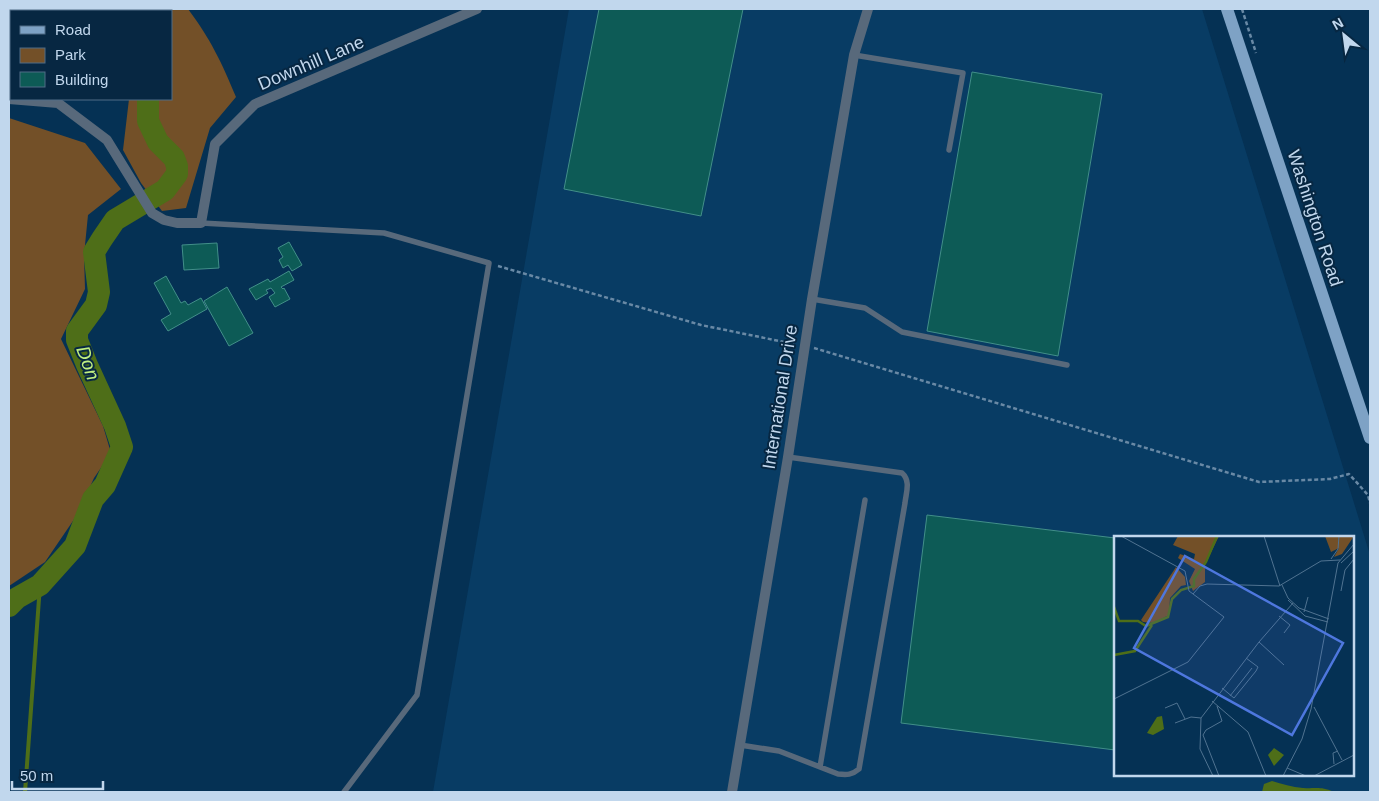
<svg xmlns="http://www.w3.org/2000/svg" width="1379" height="801" viewBox="0 0 1379 801" font-family="Arial,sans-serif">
	<rect width="100%" height="100%" fill="#053154"/>
	<path fill="#083c64" fill-rule="evenodd" d="M569,9H1202L1370,555V792H433ZM1115,537H1353V775H1115Z"/>
	<path fill="#735028" d="M9,9H188C210,38 222,63 236,97L210,128L186,208L162,211L141,183L123,150L129,99H171V11H11V41H9Z
		M9,118L85,143L121,189L88,215L84,255L85,289L61,339L103,426L111,453L94,478L77,515L45,562L9,586Z"/>
	<path fill="#4e6e18" d="M1272,781C1282,784 1292,787 1303,788C1318,789 1319,786 1334,792H1262L1264,784Z"/>
	<g fill="none" stroke-linecap="round" stroke-linejoin="round">
		<path stroke="#4e6e18" stroke-width="4" d="M25,792L40,585"/>
		<path stroke="#4e6e18" stroke-width="22" d="M146,9L148,11
			M9,606L17,598L40,585L75,546L93,499L105,485L122,447L115,426L87,365L77,340V331L96,305L99,292L94,252L102,239L115,220L165,190L177,174V166L174,158L158,142L148,121V99"/>
	</g>
	<path fill="#0d5b56" stroke="#428f89" d="M599,9H743L701,216L564,189Z
		M972,72L1102,94L1058,356L927,331Z
		M289,242L302,265L292,271L288,265L283,268L279,260L283,257L278,248Z
		M217,243L219,268L184,270L182,245Z
		M289,271L294,280L281,287L283,289L284,288L290,299L275,307L269,297L275,293L271,288L266,290L268,293L256,300L249,289L268,279L270,282Z
		M166,276L181,303L185,301L188,305L201,298L207,309L168,331L161,320L171,314L154,283Z
		M227,287L253,333L229,346L204,301Z
		M927,515L1115,538V750L901,723Z"/>
	<g fill="none" stroke-linecap="round" stroke-linejoin="round">
		<path stroke="#6989a5" stroke-width="2.5" stroke-dasharray="4 2.5" stroke-linecap="butt" d="M1242,9L1256,53
			M498,266L701,325L794,344
			M814,348L1259,482L1330,479L1349,474L1368,495L1370,503"/>
		<path stroke="#58697b" stroke-width="5.5" d="M854,55L963,73L949,150
			M201,223L384,233L489,263L417,695L344,792
			M812,299L865,308L902,332L1067,365
			M740,745L779,751L838,774C847,775 852,775 859,769L905,503C906,493 911,481 902,473L788,457
			M820,767L865,500"/>
		<path stroke="#58697b" stroke-width="10" d="M732,792L788,457L812,299L854,55L868,9"/>
		<path stroke="#58697b" stroke-width="10" d="M9,99L58,103L107,140L152,213L164,220L177,223H201L215,144L255,104L477,9"/>
		<path stroke="#7ea2c5" stroke-width="12" d="M1227,9L1370,438"/>
	</g>
	<g text-anchor="middle" dominant-baseline="central" stroke-width="4" stroke-linejoin="round" paint-order="stroke">
		<g font-size="18" fill="#c1d7ed" stroke="#072742">
			<text transform="translate(311 63) rotate(-23)">Downhill Lane</text>
			<text transform="translate(1315 218) rotate(72)">Washington Road</text>
			<text transform="translate(780 397) rotate(-81)">International Drive</text>
		</g>
		<g font-size="19" font-style="italic" fill="#c0ef81" stroke="#072742">
			<text transform="translate(88 363) rotate(70)">Don</text>
		</g>
	</g>
	<g transform="translate(1114 536)">
		<rect width="240" height="240" fill="#053154"/>
		<path d="M64,0H105L91,29V46L79,55L75,45L81,33L64,22L66,18L80,23L81,18L59,9ZM211,0H240L228,18L220,21L225,12L217,16ZM62,31L71,41L72,49L67,50L56,62L55,79L40,87L29,86L27,84Z" fill="#735028"/>
		<path d="M48,180L50,193L39,199L33,197L43,181ZM160,212L170,219L160,230L154,219Z" fill="#4e6e18"/>
		<path fill="none" stroke="#4e6e18" stroke-width="2.5" d="M0,71L5,85H24L32,90L54,81L58,63L67,54L80,50V43L92,26L103,0M0,119L21,115L38,89"/>
		<path fill="none" stroke="#507391" stroke-width="1" d="M150,0L166,50M217,23L224,13L225,0M227,27L240,15M168,49L174,62L185,72L215,83M227,55L231,34L240,23M79,58L86,50L93,48L165,50L207,25L226,24M174,64L191,80L214,86M190,76L194,61M165,80L176,89L170,97M145,106L170,129M108,152L120,162L142,135L144,131L132,122M116,160L138,132M0,163L74,126L110,81L75,55L71,35L7,0M98,165L134,196L152,240M103,170L108,185L92,194L89,199L105,240M200,171L228,224M51,172L63,167L71,183M61,187L77,181L87,182M220,228L219,217L224,215M173,232L192,240M99,240L86,213L87,182L145,106L179,67M169,240L188,203L197,173L224,27L240,8M200,240L240,219"/>
		<path fill="#4e77de" fill-opacity="0.15" stroke="#4e77de" stroke-width="2.5" d="M71,20L229,107L178,199L20,112Z"/>
		<rect width="240" height="240" fill="none" stroke="#c1d7ed" stroke-width="2.5"/>
	</g>
	<rect width="1379" height="801" fill="none" stroke="#c1d7ed" stroke-width="20"/>
	<rect x="10" y="10" width="162" height="90" fill="#072742" stroke="#516d86"/>
	<rect x="20" y="26" width="25" height="8" fill="#7ea2c5" stroke="#516d86"/>
	<text x="55" y="35" font-size="15" fill="#c1d7ed">Road</text>
	<rect x="20" y="48" width="25" height="15" fill="#735028" stroke="#516d86"/>
	<text x="55" y="60" font-size="15" fill="#c1d7ed">Park</text>
	<rect x="20" y="72" width="25" height="15" fill="#0d5b56" stroke="#516d86"/>
	<text x="55" y="85" font-size="15" fill="#c1d7ed">Building</text>
	<g transform="translate(1344 35) rotate(331)" stroke="#072742" stroke-width="4" paint-order="stroke">
	<path d="M0-4L9 19L0 12L-9 19Z" fill="#c1d7ed"/>
	<text y="-8" font-size="14" font-weight="bold" text-anchor="middle" fill="#c1d7ed">N</text>
	</g>
	<path d="M12 781v8h91v-8" fill="none" stroke="#c1d7ed" stroke-width="2.5"/>
	<text x="20" y="781" font-size="15" fill="#c1d7ed" stroke="#072742" stroke-width="4" paint-order="stroke">50 m</text>
</svg>
